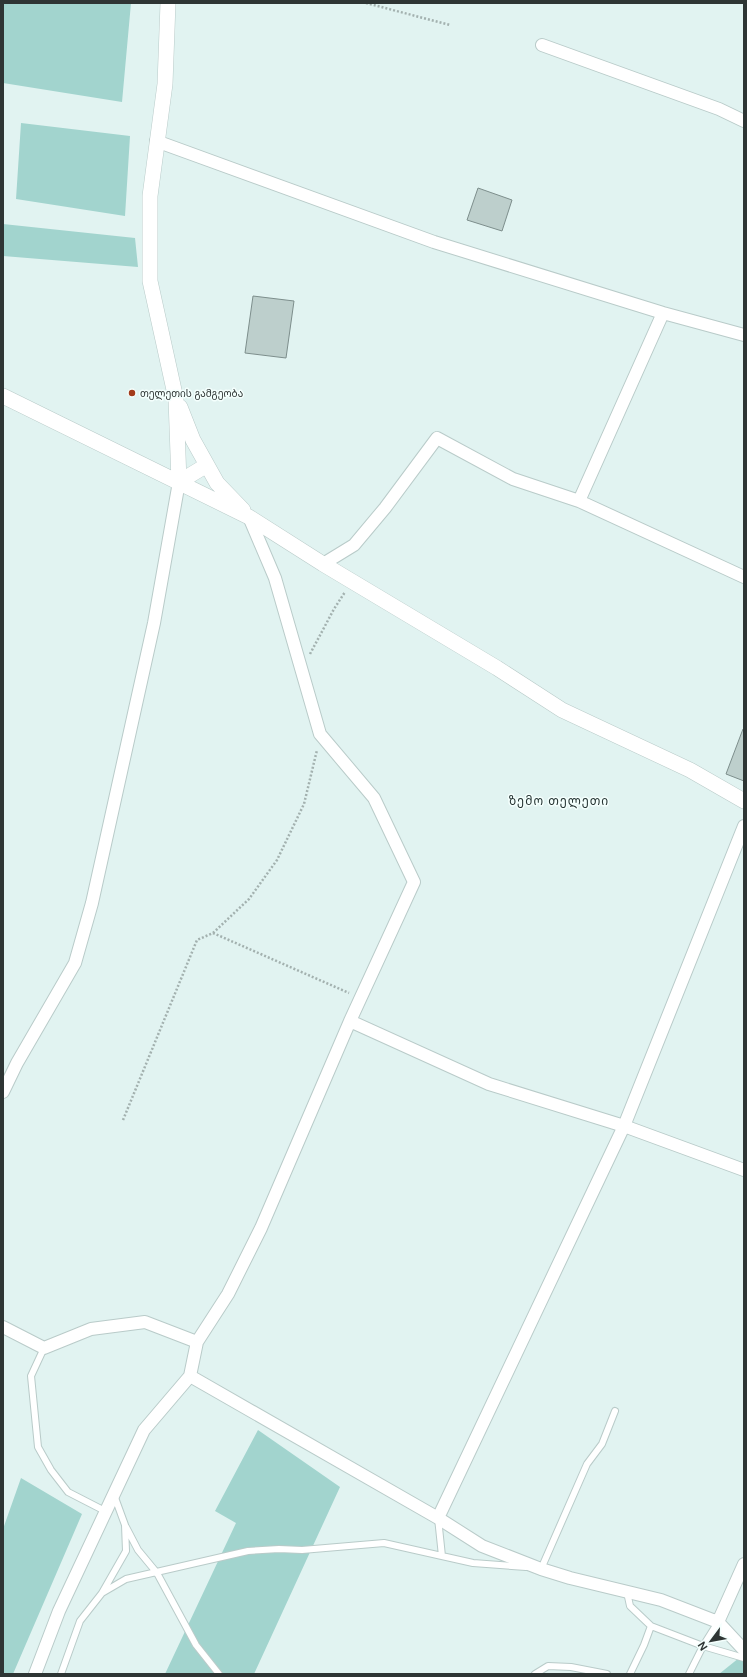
<svg xmlns="http://www.w3.org/2000/svg" width="747" height="1677" viewBox="0 0 747 1677" font-family="'DM Sans','Noto Sans Georgian',sans-serif">
	<rect width="100%" height="100%" fill="#e1f3f1"/>
	<path fill="#a2d4ce" d="M3,3H131L122,102L3,83Z
		M21,123L130,136L125,216L16,199Z
		M3,224L135,238L138,267L3,256Z
		M258,1430L340,1487L254,1674H165L236,1523L215,1511Z
		M21,1478L82,1514L13,1674H3V1529Z
		M744,1654V1674H719Z"/>
	<path fill="#bdcfcc" stroke="#7d8e8c" d="M478,188L512,200L502,231L467,220Z
		M253,296L294,301L286,358L245,353Z
		M743,729H744V781L726,774Z"/>
	<g fill="none" stroke-linecap="round" stroke-linejoin="round">
		<g stroke="#b9cbc9" stroke-width="8">
			<path id="service" d="M44,1348L31,1376L38,1447L51,1470L68,1492L105,1511
				M438,1518L442,1556
				M126,1527L138,1550L157,1573L196,1645L219,1674
				M540,1569H541L587,1464L602,1444L615,1411
				M627,1592L630,1606L651,1626L644,1645L630,1674
				M102,1593L126,1579L248,1551L279,1549L302,1550L384,1543L473,1563L526,1567
				M651,1626L703,1646L744,1658
				M61,1674L80,1621L102,1593L126,1551L125,1525L114,1495
				M535,1674L548,1666L571,1667L607,1674
				M689,1674L703,1646L718,1622"/>
		</g>
		<g stroke="#b9cbc9" stroke-width="14">
			<path id="minor" d="M542,45L719,109L744,121
				M156,141L434,242L663,313L744,335
				M579,501L663,313
				M323,564L354,545L385,508L437,438L513,479L579,501L744,577
				M350,1021L489,1084L624,1126L744,1170
				M3,1092L17,1063L75,963L92,903L154,623L179,482
				M3,1327L44,1348L91,1329L145,1322L197,1342
				M190,1376L438,1518L482,1546L541,1569L570,1578L661,1600L718,1622L744,1650
				M438,1518L624,1126L744,826
				M718,1622L744,1564
				M35,1674L59,1611L144,1430L190,1376L197,1342L228,1294L261,1228L350,1021L414,882L374,798L320,734L275,578L249,517"/>
		</g>
		<g stroke="#b9cbc9" stroke-width="16">
			<path id="tertiary" d="M168,3L165,84L150,196V281L176,399L179,482
				M3,396L249,517L323,564L497,668L562,710L690,770L744,801
				M180,407L193,440L217,483L243,510
				M179,482L207,465"/>
		</g>
		<path stroke="#a3b1af" stroke-width="2.5" stroke-dasharray="2 2" stroke-linecap="butt" d="M366,3L450,25
			M310,654L334,609L345,592
			M213,933L249,899L277,860L304,804L317,750
			M123,1120L197,940L213,933L349,993"/>
		<use href="#service" stroke="#fff" stroke-width="6"/>
		<use href="#minor" stroke="#fff" stroke-width="12"/>
		<use href="#tertiary" stroke="#fff" stroke-width="15"/>
	</g>
	<circle fill="#a23b1a" stroke="#f4fffd" stroke-width="1.5" cx="132" cy="393" r="4"/>
	<g text-anchor="middle" dominant-baseline="central" stroke-width="3" stroke-linejoin="round" paint-order="stroke">
		<g font-size="10" fill="#2e3534" stroke="#f4fffd" text-anchor="start">
			<text x="140" y="393">თელეთის გამგეობა</text>
		</g>
		<g font-size="12" letter-spacing="1" fill="#253433" stroke="#f4fffd">
			<text x="559" y="801">ზემო თელეთი</text>
		</g>
	</g>
	<rect width="747" height="1677" fill="none" stroke="#2e3534" stroke-width="8"/>
	<g transform="translate(711 1641) rotate(238)" stroke="#f4fffd" stroke-width="3" paint-order="stroke">
	<path d="M0-3L7 15L0 10L-7 15Z" fill="#2e3534"/>
	<text y="-6" font-size="11" font-weight="bold" text-anchor="middle" fill="#2e3534">N</text>
	</g>
</svg>
